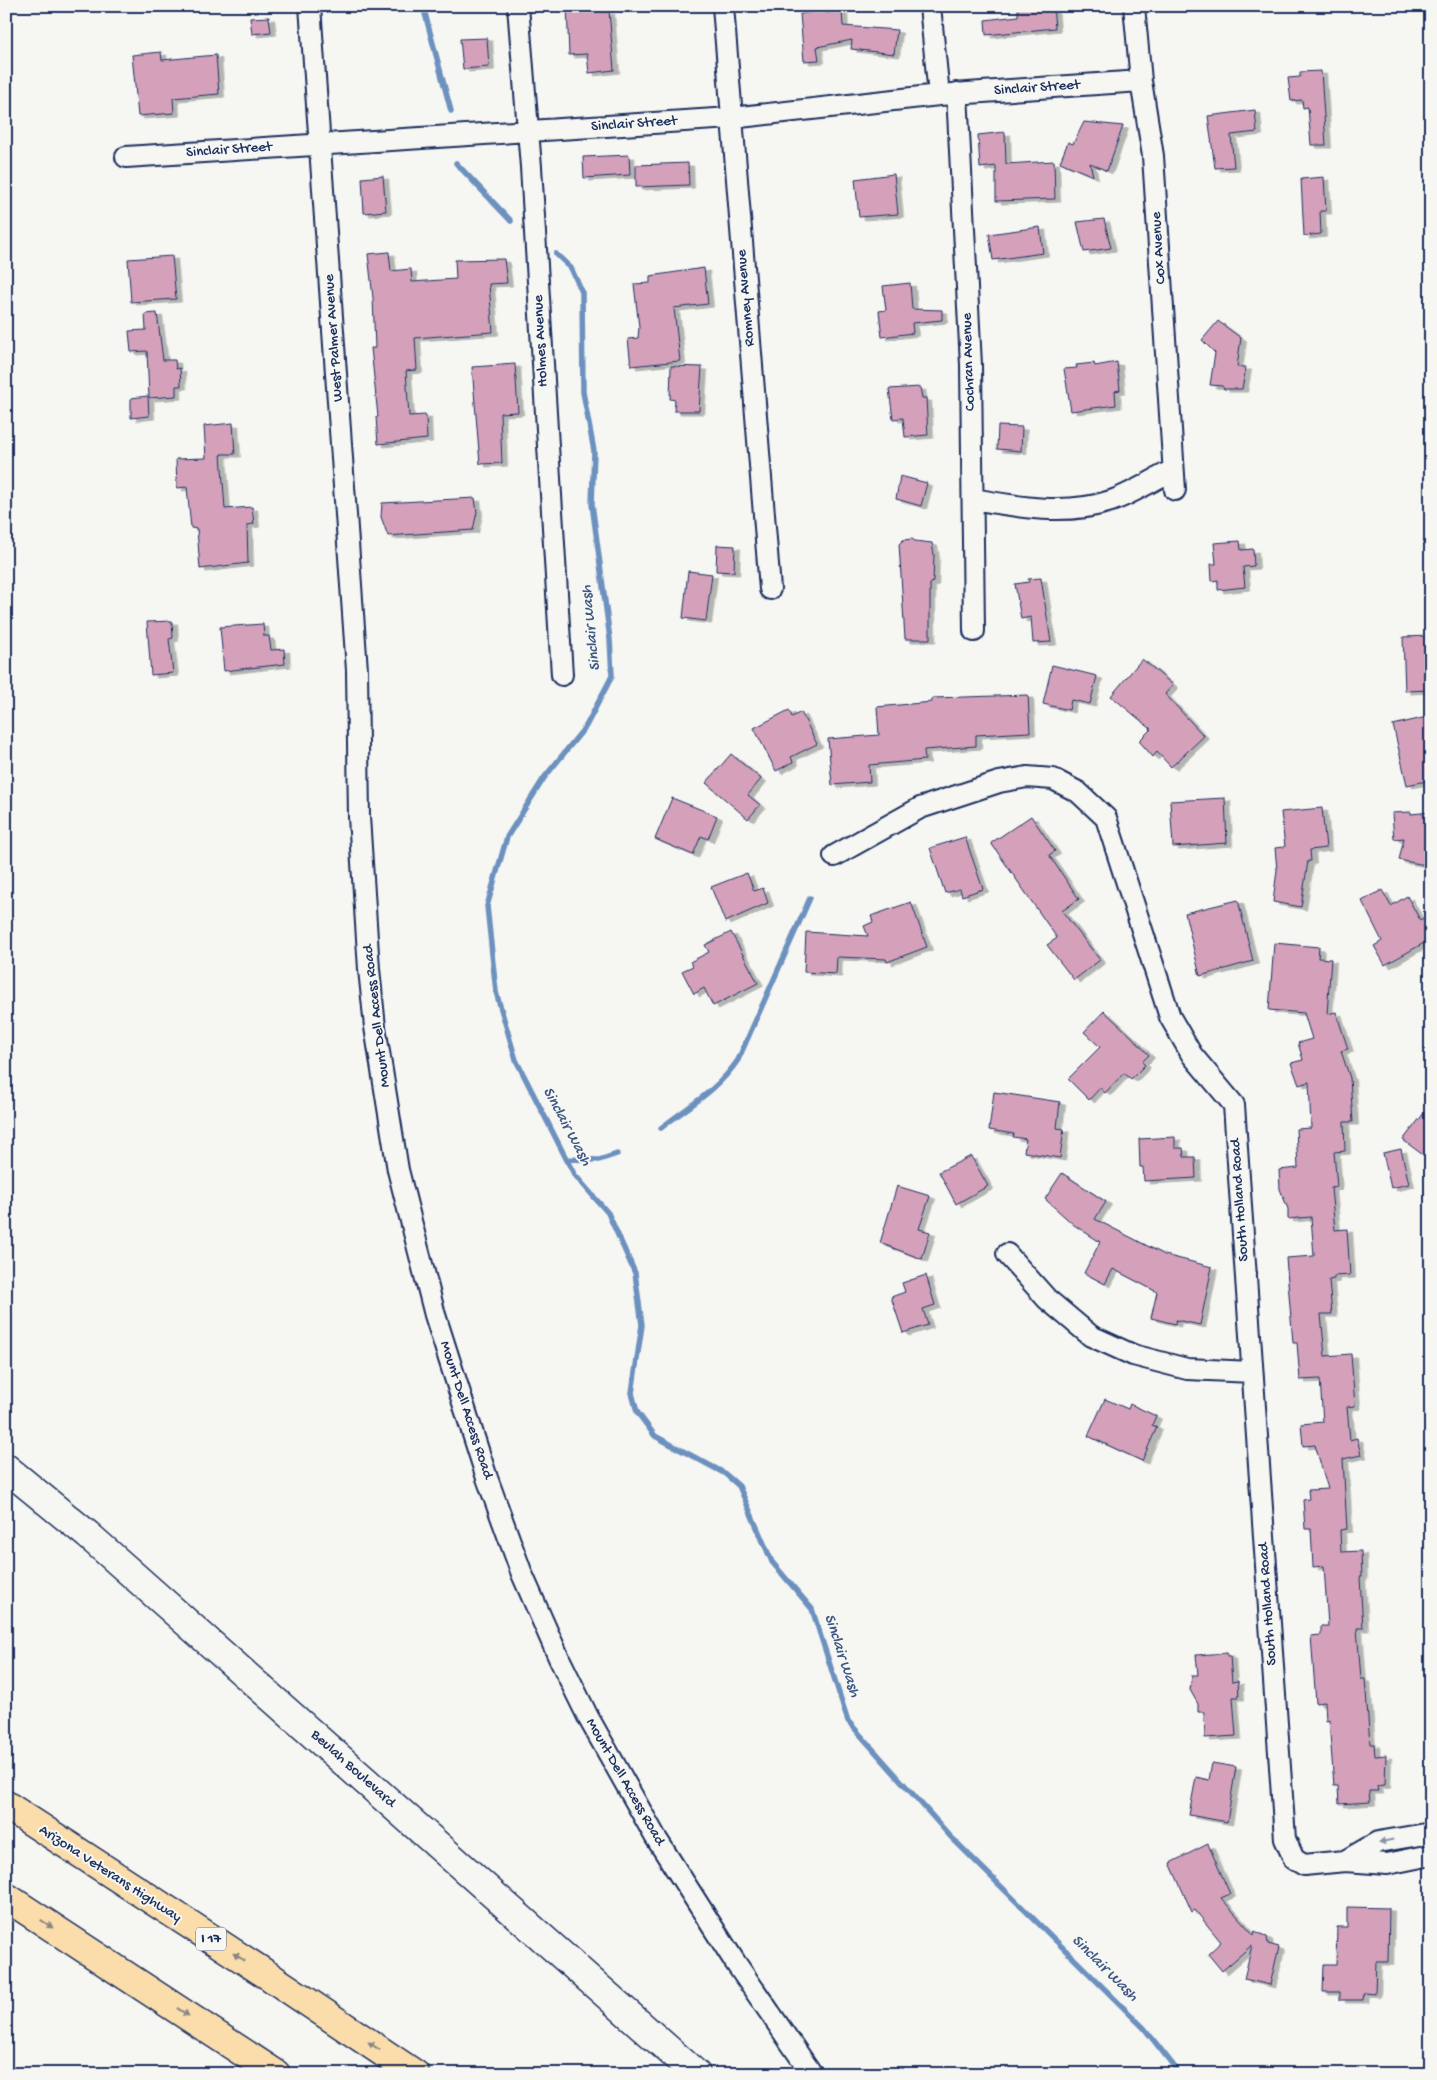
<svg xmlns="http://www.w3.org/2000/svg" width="1437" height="2080" viewBox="0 0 1437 2080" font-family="'Gochi Hand',sans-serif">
	<defs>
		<filter id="shadow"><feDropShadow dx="5.5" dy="3" stdDeviation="0" flood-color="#0004"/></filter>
	</defs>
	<rect width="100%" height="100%" fill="#f6f6f2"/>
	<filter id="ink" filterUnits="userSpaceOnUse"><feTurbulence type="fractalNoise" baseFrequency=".02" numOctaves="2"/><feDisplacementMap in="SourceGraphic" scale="10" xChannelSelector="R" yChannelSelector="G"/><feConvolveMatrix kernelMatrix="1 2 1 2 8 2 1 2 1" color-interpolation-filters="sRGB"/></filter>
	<g filter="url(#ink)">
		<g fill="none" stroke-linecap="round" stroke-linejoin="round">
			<path stroke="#6d91bf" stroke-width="5.5" d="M423,6L451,111
				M456,163L511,221
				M556,254L571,268L582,292L583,392L594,451L592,504L610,639L612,676L586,726L544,778L507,837L487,906L496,992L516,1060L574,1174L608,1213L635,1273L642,1325L632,1393L637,1412L655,1436L724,1473L739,1486L772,1562L812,1609L848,1721L950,1836L1144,2028L1180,2074
				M661,1128C690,1105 717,1091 738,1060L810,898
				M567,1159L599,1160L617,1154"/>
		</g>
		<path fill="#d4a0ba" stroke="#1b2f5e" filter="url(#shadow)" d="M567,6H590L591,12L609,11L614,70L589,73L587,54L569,55Z
			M1018,6H1053L1055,28L986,35L985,20L1018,16Z
			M826,10V13L842,11L843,26L897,30L894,54L851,49L852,40L817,47L819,60L804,61L800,14Z
			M269,17L271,32L252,34L250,18Z
			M487,38L489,67L463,69L460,39Z
			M161,52L162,60L216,55L219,94L173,98L174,113L138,116L132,55Z
			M1321,71L1326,145H1311L1308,107L1303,108L1302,100L1291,101L1288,78L1300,77V72Z
			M1255,110L1257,132L1231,135L1234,167L1215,168L1208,116Z
			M1084,122L1123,126L1107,171L1090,163L1093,176L1060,162L1068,142L1073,144Z
			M1005,132L1006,164L1054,161L1055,199L996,201V166L980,168L978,135Z
			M629,155L630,175L584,178L583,157Z
			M688,163L689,185L636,187V165Z
			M894,174L898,214L859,217L855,179Z
			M383,176L386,211L364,213L362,178Z
			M1324,177L1326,211H1320L1321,234L1304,236L1301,179Z
			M1104,219L1111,248L1084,252L1077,222Z
			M1040,227L1043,253L993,260L989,234Z
			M389,252L391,271L411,269L412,282L456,279L455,260L504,259L507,283L489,284L493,332L415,338L417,370L406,371L409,416L426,415L427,439L378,444L376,417H378L371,348H375L373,298L368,254Z
			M172,256L176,299L131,302L128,259Z
			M704,268L708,304L674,308L680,361L631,366L628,339L638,338L639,327L634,284L650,283V276Z
			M910,283L912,309L942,310V320L912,323L913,333L882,337L879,311L886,310L883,286Z
			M157,313L163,360H175L176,369L180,368L181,386H176V396L149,398L147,351L131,352L129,331L146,330L145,314Z
			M1218,321L1241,338L1237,367H1246L1242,389H1224L1222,386L1210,385L1215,353L1202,340Z
			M1117,362L1120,390L1115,391L1116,405L1071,411L1064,369L1077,368L1076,365L1094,363L1095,366Z
			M515,364L518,412L500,413L502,463L480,464L472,367Z
			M671,366L702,367L699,411H674L675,400L670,399Z
			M920,387L922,398H926L928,435L905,437L903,418L893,419L889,389Z
			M148,396L149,416L131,418V398Z
			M233,423L235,454H221L225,509L252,507L254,524L247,525L248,563L200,569L197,529L191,528L187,487L177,488L176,459L206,458L204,426Z
			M998,426L1022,427L1021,451L997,449Z
			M900,476L927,483L921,506L896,499Z
			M475,498L477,512L473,530L388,536L381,517L382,503Z
			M912,539L915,541L932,543L934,555L933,582L930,584V639H905L899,544L903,540Z
			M1240,541L1241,550L1253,549L1254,566L1243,567L1245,587L1218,590V580L1212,581L1211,564H1216L1214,543Z
			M717,545L735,546L734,572L716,571Z
			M688,571L712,574L706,621L683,618Z
			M1041,578L1051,642L1033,643L1031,617L1021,619L1015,584L1029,582L1028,579Z
			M172,621L173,638L169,639L173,673L151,675L147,622Z
			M263,624L264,636H269L271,650L284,649L285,664L224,671L220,627Z
			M1431,636V690L1405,691L1403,637Z
			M1142,659L1173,685L1165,694L1204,736L1171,767L1157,752L1153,757L1139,741L1151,729L1111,696Z
			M1052,665L1097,676L1090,704L1071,700L1069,710L1043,704Z
			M1028,695L1030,732L976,735V746L924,750L925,760L869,765L870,782L832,785L828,739L879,735L877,707L932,702V698Z
			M789,710L792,717L801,712L817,744L791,757L793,762L776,771L754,728Z
			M1427,717L1431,734V780L1407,785L1393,725Z
			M731,754L761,779L748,795L760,805L748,819L706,783Z
			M672,798L717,816L708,839L701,836L693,855L655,839Z
			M1225,798L1227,843L1173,847L1170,801Z
			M1322,808L1326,848L1310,850L1311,861H1308L1301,907L1273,902L1277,870L1275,848L1285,847L1281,812Z
			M1411,812V814L1431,812V843L1425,865L1399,860L1404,838L1394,839L1392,813Z
			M1031,816L1055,851L1049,855L1079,899L1062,911L1100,960L1074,980L1047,945L1057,938L991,843Z
			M965,837L983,889L962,896L960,889L945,893L930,848Z
			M747,873L754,891L763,888L768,903L725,922L711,887Z
			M1382,890L1391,906L1407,896L1420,920L1431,914V939L1385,965L1374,946L1382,941L1362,901Z
			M1238,900L1253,961L1200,976L1185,913Z
			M911,902L927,947L887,962L886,959L837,957L836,974L804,972L806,932L868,936L864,926L873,922L871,916Z
			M731,932L758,983L713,1006L704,988L694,994L682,971L693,966L690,962L709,952L705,945Z
			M1274,943L1319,947L1318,958L1331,959L1327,1014L1336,1012L1348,1049L1341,1051L1350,1078L1353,1122H1344L1345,1151L1334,1152L1337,1187L1331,1188L1335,1230L1347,1229L1350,1275L1334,1276V1279L1329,1280L1332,1314H1321L1325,1356L1351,1354L1355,1406L1347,1407L1350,1440L1357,1438L1361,1455L1343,1459L1347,1529L1340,1530L1341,1552L1361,1551L1362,1577H1360L1363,1628H1357L1361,1679H1365L1370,1744H1374L1375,1756L1386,1755L1385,1785L1377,1786L1378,1791H1369L1370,1802L1339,1804L1338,1786H1334L1329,1720L1326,1721L1325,1702L1316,1703L1311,1636L1321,1635V1626H1328L1324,1566L1313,1567L1311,1529H1305L1303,1500L1309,1499L1308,1490L1328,1489L1315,1445L1303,1446L1301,1424L1323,1422L1320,1379L1300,1380L1297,1343H1293L1286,1258L1314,1256L1311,1217L1288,1219V1209L1280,1189L1279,1170L1298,1168L1296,1129L1311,1128L1309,1082L1299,1085L1291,1063L1303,1060L1298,1043L1312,1039L1304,1013L1269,1010Z
			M1104,1011L1130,1035L1149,1055L1142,1062L1145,1065L1131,1079L1124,1073L1105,1093L1100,1088L1089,1100L1068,1079L1100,1047L1084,1032Z
			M994,1092L1060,1102L1057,1128L1064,1129L1060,1158L1024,1152L1026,1139L1013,1137L1014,1134L989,1130Z
			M1431,1104V1161L1403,1140Z
			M1175,1137V1148H1183L1184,1157H1195L1196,1178L1144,1181L1143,1167H1140L1139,1139Z
			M1401,1149L1409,1184L1391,1188L1383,1153Z
			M971,1156L988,1186L956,1204L939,1172Z
			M1062,1173L1106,1202L1095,1219L1165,1255L1212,1267L1200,1325L1176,1320L1175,1324L1151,1318L1157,1292L1113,1269L1105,1284L1084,1273L1100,1242L1074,1225L1045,1199Z
			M897,1186L930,1196L919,1229L930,1232L922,1259L880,1243Z
			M926,1275L935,1305L923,1309L928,1325L903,1333L891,1297L905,1292L902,1283Z
			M1105,1399L1128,1409L1130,1404L1156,1416L1152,1425L1157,1427L1142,1461L1088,1436Z
			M1227,1653V1656H1230L1232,1682L1238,1681L1239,1697H1233L1236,1736L1205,1738L1204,1712H1198V1704L1190,1690L1192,1675H1198L1196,1655Z
			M1212,1763L1236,1767L1227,1822L1189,1815L1196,1777L1209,1780Z
			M1208,1844L1230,1894L1221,1898L1254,1935L1255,1931L1267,1937L1268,1944L1279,1947L1270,1985L1244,1979L1252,1945L1222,1971L1208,1954L1221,1942L1195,1910L1192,1912L1170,1863Z
			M1347,1907L1389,1908L1388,1962H1376L1375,1994L1364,1993L1363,2000H1340V1992H1323L1324,1964H1336L1337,1927H1347Z"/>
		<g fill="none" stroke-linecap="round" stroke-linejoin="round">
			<g stroke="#1b2f5e" stroke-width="24">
				<path id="street" d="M310,6L357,670L359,817L369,969L375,1027L398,1170L435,1315L487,1478L522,1574L559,1658L588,1717L656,1838L735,1962L812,2074
					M518,6L531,167L562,675
					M723,6L770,589
					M930,6L939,95
					M1134,6L1141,81L1153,156L1175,490
					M957,93L971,365L974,631
					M126,157L731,118L939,95L1141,81
					M973,499C1018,507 1066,516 1111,501C1132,494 1153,480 1173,470
					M834,856L920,808L999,782L1027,777L1053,779L1078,792L1106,818L1170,1017L1192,1055L1234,1105L1285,1839L1294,1859L1304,1865L1345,1861L1387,1864L1431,1855
					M1007,1254L1047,1299L1091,1336L1133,1355L1187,1369L1252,1372
					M1345,1861L1378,1842L1431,1833"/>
			</g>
			<g stroke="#1b2f5e" stroke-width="31">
				<path id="secondary" d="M6,1468L88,1535L696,2074"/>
			</g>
			<g stroke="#1b2f5e" stroke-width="31">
				<path id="highway" d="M6,1805L269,1976L415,2074
					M6,1897L276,2074"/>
			</g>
			<use href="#street" stroke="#f6f6f2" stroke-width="20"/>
			<use href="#secondary" stroke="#f6f6f2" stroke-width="28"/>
			<use href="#highway" stroke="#faddab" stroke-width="28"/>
		</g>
		<defs><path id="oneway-solid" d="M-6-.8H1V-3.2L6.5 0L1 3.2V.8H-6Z" transform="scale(1.25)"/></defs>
		<use fill="#8892a8" href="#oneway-solid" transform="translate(1386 1841) rotate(169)"/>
		<g fill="#8a8684">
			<use href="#oneway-solid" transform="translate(47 1924) rotate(33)"/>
			<use href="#oneway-solid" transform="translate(239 1957) rotate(-148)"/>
			<use href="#oneway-solid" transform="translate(183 2012) rotate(34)"/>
			<use href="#oneway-solid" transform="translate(374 2046) rotate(-146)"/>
		</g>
	</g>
	<g text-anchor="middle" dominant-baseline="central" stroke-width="4" stroke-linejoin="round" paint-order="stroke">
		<rect fill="#f6f6f2" stroke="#5d6b8a" stroke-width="1" x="196" y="1927.5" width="30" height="23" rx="4"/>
		<g font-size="14" font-weight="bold" fill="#1b2f5e">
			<text x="211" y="1939">I 17</text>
		</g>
		<g font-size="15" fill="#1b2f5e" stroke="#f6f6f2">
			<text transform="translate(1037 88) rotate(-4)">Sinclair Street</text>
			<text transform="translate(634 124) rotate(-4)">Sinclair Street</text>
			<text transform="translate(229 150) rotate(-4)">Sinclair Street</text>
			<text transform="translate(1159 248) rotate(-94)">Cox Avenue</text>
			<text transform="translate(746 298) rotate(-95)">Romney Avenue</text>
			<text transform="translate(334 338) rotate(-94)">West Palmer Avenue</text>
			<text transform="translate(541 341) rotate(-93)">Holmes Avenue</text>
			<text transform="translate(969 362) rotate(-92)">Cochran Avenue</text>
			<text transform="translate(377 1016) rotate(-97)">Mount Dell Access Road</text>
			<text transform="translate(1240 1200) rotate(-94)">South Holland Road</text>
			<text transform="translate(466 1410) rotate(72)">Mount Dell Access Road</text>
			<text transform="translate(1268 1604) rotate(-94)">South Holland Road</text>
			<text transform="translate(353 1769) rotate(42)">Beulah Boulevard</text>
			<text transform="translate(625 1782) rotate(60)">Mount Dell Access Road</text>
			<text transform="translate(110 1874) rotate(33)">Arizona Veterans Highway</text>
		</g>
		<g font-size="16" font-style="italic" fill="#3d5886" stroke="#f6f6f2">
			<text transform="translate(592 628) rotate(-96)">Sinclair Wash</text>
			<text transform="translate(566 1127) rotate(62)">Sinclair Wash</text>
			<text transform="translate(841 1656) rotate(72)">Sinclair Wash</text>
			<text transform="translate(1104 1969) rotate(45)">Sinclair Wash</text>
		</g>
	</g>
	<rect width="1437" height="2080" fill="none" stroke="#f6f6f2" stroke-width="25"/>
	<rect x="12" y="12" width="1412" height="2055" fill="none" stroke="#1b2f5e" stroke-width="2" filter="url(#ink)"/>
</svg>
